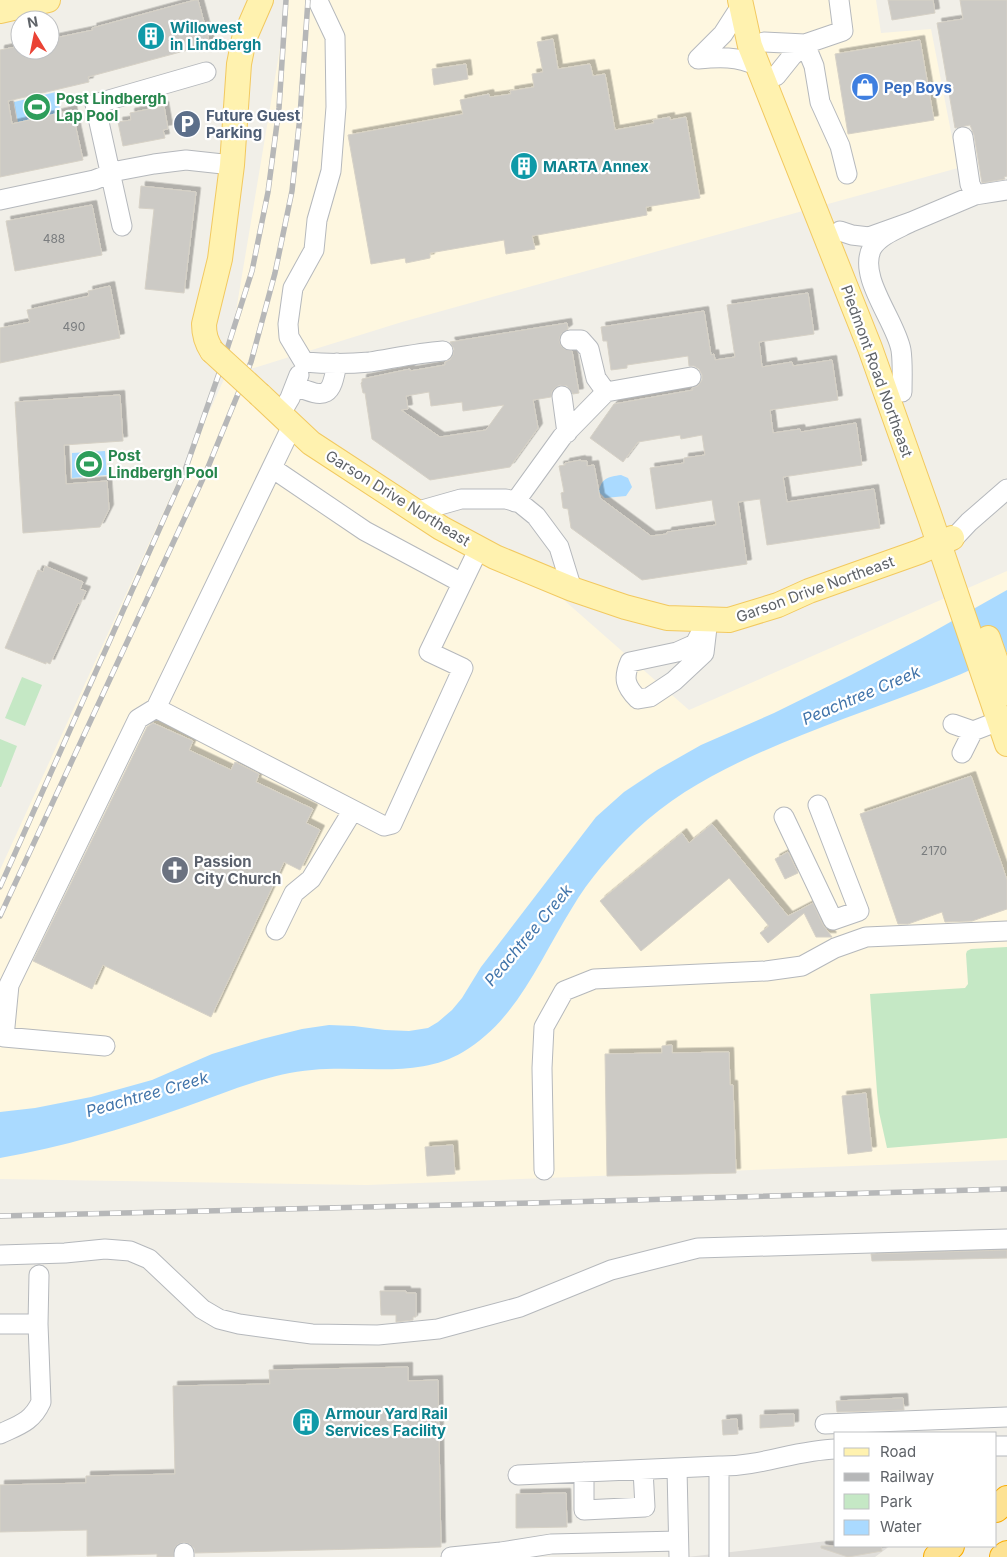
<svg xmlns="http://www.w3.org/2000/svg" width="1007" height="1557" viewBox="0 0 1007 1557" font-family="Inter,sans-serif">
	<defs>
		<filter id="shadow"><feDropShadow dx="4.5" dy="-4.5" stdDeviation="0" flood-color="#0004"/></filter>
	</defs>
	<rect width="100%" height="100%" fill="#f1efe8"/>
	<path fill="#fef7e0" d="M288,0H876L881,33L931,29L958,168L402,322L225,377L532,572L689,710L1007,571V1160L367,1185L0,1179V870L225,377Z"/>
	<path fill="#e0deda" d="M836,1540V1546H890L875,1557H687Z"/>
	<path fill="#c5e8c5" d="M22,677L42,685L25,726L5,718Z
		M0,739L17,746L1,787H0Z
		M1007,947V1138L887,1148L879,1112L877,1092L870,994L965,988L968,984L966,954L967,951L971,949Z"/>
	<path fill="#aadaff" d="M56,92L61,113L18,122L14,102Z
		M105,451L107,475L72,478V453Z
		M621,475L628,478L632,487L626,496L605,498L599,492C601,478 608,477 621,475Z
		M1007,590V652C989,660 972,670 954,677C917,692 880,705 843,719C771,747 693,776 636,830C612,853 589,879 572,908C540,959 517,1020 463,1052C417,1079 363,1065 312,1070C266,1074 226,1093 182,1108C122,1129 63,1147 0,1158V1112L35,1108L91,1097L152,1080L212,1054L262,1039L302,1029L329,1025L354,1026L385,1030L409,1031L428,1028L438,1022L452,1010L462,998L481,967L596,817L624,792L657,770L701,745L774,713L851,675L922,638Z"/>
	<path fill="#cccac5" stroke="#d6d1c6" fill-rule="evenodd" filter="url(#shadow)" d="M195,0H198L210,44L88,77L89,82L8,101L12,124L72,110L83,160L0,177V50L20,46V50H50V39L93,30L92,28Z
		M888,0H933L935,13L892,20Z
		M960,0H1007V176L1004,177L1005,179L982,183L974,135L970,125L955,128L937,23L963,19Z
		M553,39L558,69L590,64L593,76L605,74L615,130L654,123L653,120L670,117V120L686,117L700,198L646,207L647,215L532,236L535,249L506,254L504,240L430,253V258L406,263L405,258L371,264L348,135L463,114L460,100L489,94L490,97L511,94L510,91L534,87L532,74L543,72L537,42Z
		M920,40L934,120L848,134L835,54Z
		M466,64L468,79L434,85L432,69Z
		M164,106L168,129L163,130L165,138L123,146L118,122L131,120L130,113Z
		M141,186L196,192L184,293L145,289L154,209L139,208Z
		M92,205L102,255L15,271L6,221Z
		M110,286L120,338L0,363V328L30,322L27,310L89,296L88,291Z
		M808,293L814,334L759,342L762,367L792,362L793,366L832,360L838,400L770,410L773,433L800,429L801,432L856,423L862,465L783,477L787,502L874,489L880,528L767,545L760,499L738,502L747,564L642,580L571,528L568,509L563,508L561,493L564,492L559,466L565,465V463L581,460V461H587V466L594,465L600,498L651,536L667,534V532L716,525L712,500L656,509L650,468L684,463V458L705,455L702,435L681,439L680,435L638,442L623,462L590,438L614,404L693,390L692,388L698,386L702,380V375L699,369L694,366H689L688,356L627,365V368L611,370L607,341H603L601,327L704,311L711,355L714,354L715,360L735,357L727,305Z
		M567,323L568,329L561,334L559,340L561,346L564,349L572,351L579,393L573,394L567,386L560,385L556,387L552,391L551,397L533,400L538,428L510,467L430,480L372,439L365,393H363L361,383L362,382V379L410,369V371L445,365V362L450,360L453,355L454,349L450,342ZM429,392L431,406L462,402L463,411L504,405L486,430L440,437L401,410L408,409L406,396Z
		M120,395L123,441L64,445L66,484L107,481L109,509L100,527L23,533L15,402Z
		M45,566L83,582L80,589L86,591L80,604L78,603L50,664L46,662V664L5,648L38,570L43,572Z
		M153,723L193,741L189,750L231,770L235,762L259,774L256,782L313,809L306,823L320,830L300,870L284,862L211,1017L103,965L92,989L33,961L147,727Z
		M971,776L1007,880V909L972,921L945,922L942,912L908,924H898L860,814Z
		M712,824L788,916L813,903L823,925L832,937H816L804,913L768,943L760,933L769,926L729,878L641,951L600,901L682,833L689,843Z
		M788,852L798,873L785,879L775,859Z
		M672,1045V1053L729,1052L730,1085H733L736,1173L607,1176L605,1054L662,1053V1046Z
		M866,1093L872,1151L848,1154L842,1096Z
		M453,1145L455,1174L427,1176L425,1147Z
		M1007,1250V1258L872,1261L871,1254Z
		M380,1291H406V1293H416V1317H413V1320L396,1322V1315H381Z
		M408,1367V1381L438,1380L441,1547L195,1553L194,1548L190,1544L184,1542L178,1544L175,1547L173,1557H157V1554L87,1556V1530L0,1532V1485L86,1483V1476L175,1474L173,1386L270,1384L269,1370Z
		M903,1398L904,1410L837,1412L836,1401Z
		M794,1414V1426L760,1428V1415Z
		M737,1419L738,1434L723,1435L722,1420Z
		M566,1493L567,1527L516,1528V1494Z
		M821,1546H881L882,1551L848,1557L821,1548Z"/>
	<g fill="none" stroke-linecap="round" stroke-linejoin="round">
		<g stroke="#b5b8bc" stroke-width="21">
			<path id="minor" d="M764,42L805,44L843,31L839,0
				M805,44L814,66L820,102L840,146L847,174
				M698,59L723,34L741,6
				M698,59C719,57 737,56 758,66
				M776,76L792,56L805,44
				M963,137L970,184L975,195
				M0,200L94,180L117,171L154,164L186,160L232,165
				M122,226L95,104L206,72
				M840,231L852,235L869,237L911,222L975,195L1007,190
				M570,340H581L589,349L596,378L606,392
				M304,362L289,337L288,324L293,288L314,250L317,220L331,171L336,107L335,37L318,1
				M304,362C326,364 349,364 370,362C395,358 418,353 443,351
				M295,386C327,399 331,397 337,363
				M902,392C902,379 903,363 901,350C896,321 857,277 872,248C880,235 898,229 911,222
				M562,396L567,433
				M280,415L290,398L299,375
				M272,468L365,531L462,583
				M515,502L562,437L606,392L691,377
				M415,512L461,499H506L520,503L536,516L559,547L572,589
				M954,538L969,522L1007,489
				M708,619L704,653L674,681L650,697L638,699C625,686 623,678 630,662L677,652L695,644Z
				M156,708L384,826L392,824L463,668L429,652L479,548
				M953,724L973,731L999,721
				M962,753L973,731
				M784,817L833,920L859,911L818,805
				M276,930L294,893L311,879L353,810
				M105,1046L4,1037L9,985L138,719L156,708L292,426
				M544,1170L542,1068L544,1027L564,991L594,979L766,971L802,966L835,948L866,937L1007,931
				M0,1255L65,1253L105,1249L130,1251L149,1259L202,1309L219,1319L239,1324L312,1334L378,1335L438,1329L520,1307L611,1270L698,1248L1007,1239
				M0,1324H38L41,1402C32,1422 19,1425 0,1434
				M38,1324L39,1275
				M825,1424L1007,1417
				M996,1446H1007
				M719,1466C759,1467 796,1450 836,1449
				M677,1469L679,1557
				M584,1472V1510L645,1507L643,1470
				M518,1475L719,1466V1557
				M184,1557V1553
				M451,1557L501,1552L551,1544L678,1541"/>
		</g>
		<g stroke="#f2c960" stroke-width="26">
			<path id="major" d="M740,0L750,46L870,348L930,517L1007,744
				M0,11L48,0
				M212,351C206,342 204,335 204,324L220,259L232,165L239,64L244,39L261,0
				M260,395L311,443L441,528L495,557L572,589L625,607L667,618L729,620L778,605L809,591L919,552L952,538
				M988,638L1007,693"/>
		</g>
		<g stroke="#f9ab00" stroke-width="28">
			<path id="highway" d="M996,1509L1007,1499
				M937,1557L951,1546
				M1003,1557L1007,1554"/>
		</g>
		<use href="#minor" stroke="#fff" stroke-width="19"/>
		<use href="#major" stroke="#fff2af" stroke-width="24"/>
		<use href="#highway" stroke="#fde293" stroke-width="26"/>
		<g stroke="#b6b7b8" stroke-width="5.5">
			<path id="rail" d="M0,887L183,476L222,365L252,271L268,192L279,108L286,0
				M0,916L206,472L251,362L275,273L292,191L300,116L308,0
				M0,1216L533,1203L1007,1189"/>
		</g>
		<use href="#rail" stroke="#fff" stroke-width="4" stroke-dasharray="11" stroke-linecap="butt"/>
		<g stroke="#f2c960" stroke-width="26" stroke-linecap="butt">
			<path id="major-bridge" d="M212,351L260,395"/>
		</g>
		<use href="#major-bridge" stroke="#fff2af" stroke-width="24"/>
	</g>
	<defs>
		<g id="building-disc" transform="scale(1.4375)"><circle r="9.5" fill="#0f9aa8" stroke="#fff"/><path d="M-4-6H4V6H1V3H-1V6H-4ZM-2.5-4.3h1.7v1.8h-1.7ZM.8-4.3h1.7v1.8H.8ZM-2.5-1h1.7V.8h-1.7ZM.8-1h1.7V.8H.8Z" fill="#fff"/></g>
		<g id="shop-disc" transform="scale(1.4375)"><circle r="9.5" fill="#3f7fe0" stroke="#fff"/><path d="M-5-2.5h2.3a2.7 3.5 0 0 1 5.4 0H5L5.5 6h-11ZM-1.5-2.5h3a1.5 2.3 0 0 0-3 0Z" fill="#fff"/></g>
		<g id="stadium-disc" transform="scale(1.4375)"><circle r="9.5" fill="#2e9e5b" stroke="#fff"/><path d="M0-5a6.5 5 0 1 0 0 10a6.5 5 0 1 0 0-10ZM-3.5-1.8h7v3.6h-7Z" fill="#fff"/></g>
		<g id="parking-disc" transform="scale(1.4375)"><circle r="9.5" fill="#5c6f8a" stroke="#fff"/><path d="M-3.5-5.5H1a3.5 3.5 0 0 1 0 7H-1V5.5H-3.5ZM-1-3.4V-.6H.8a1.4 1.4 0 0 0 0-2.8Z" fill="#fff"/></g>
		<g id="church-disc" transform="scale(1.4375)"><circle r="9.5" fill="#6b7280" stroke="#fff"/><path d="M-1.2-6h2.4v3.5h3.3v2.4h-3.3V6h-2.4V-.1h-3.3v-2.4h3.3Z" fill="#fff"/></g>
	</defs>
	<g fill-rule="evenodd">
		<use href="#building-disc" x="151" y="36"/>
		<use href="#shop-disc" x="865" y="87"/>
		<use href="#stadium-disc" x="37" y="107"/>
		<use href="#parking-disc" x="187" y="124"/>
		<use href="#building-disc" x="524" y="166"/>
		<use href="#stadium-disc" x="89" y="464"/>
		<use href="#church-disc" x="175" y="870"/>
		<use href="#building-disc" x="306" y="1422"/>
	</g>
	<g text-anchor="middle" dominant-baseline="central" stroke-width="4.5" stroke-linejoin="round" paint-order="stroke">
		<g font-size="12" fill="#7a7d7f">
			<text x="54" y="238">488</text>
			<text x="74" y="326">490</text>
			<text x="934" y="850">2170</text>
		</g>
		<g font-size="15" font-weight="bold" fill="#0d838f" stroke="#fff" text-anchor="start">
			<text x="170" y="27">Willowest<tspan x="170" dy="17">in Lindbergh</tspan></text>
			<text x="543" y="166">MARTA Annex</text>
			<text x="325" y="1413">Armour Yard Rail<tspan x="325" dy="17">Services Facility</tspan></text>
		</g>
		<g font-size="15" font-weight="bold" fill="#366cbe" stroke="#fff" text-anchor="start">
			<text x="884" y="87">Pep Boys</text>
		</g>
		<g font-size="15" font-weight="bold" fill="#27864d" stroke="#fff" text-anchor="start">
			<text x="56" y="98">Post Lindbergh<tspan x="56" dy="17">Lap Pool</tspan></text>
			<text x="108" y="455">Post<tspan x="108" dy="17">Lindbergh Pool</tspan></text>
		</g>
		<g font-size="15" font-weight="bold" fill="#4e5e75" stroke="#fff" text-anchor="start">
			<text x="206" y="115">Future Guest<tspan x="206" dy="17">Parking</tspan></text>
		</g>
		<g font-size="15" fill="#5f6368" stroke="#fff">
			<text transform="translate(877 371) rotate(70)">Piedmont Road Northeast</text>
			<text transform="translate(398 498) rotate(32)">Garson Drive Northeast</text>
			<text transform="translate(815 589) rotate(-20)">Garson Drive Northeast</text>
		</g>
		<g font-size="15" font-weight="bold" fill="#5b616d" stroke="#fff" text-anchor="start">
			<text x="194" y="861">Passion<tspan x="194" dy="17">City Church</tspan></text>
		</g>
		<g font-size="16" font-style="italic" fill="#4174aa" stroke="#fff">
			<text transform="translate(861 695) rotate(-23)">Peachtree Creek</text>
			<text transform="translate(528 935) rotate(-50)">Peachtree Creek</text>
			<text transform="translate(147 1094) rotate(-16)">Peachtree Creek</text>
		</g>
	</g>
	<rect x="834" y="1432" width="162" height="115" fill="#ffffff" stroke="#bfc1c3"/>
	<rect x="844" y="1448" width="25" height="8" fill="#fff2af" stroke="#bfc1c3"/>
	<text x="880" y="1457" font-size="15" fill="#5f6368">Road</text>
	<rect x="844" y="1473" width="25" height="8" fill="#b6b7b8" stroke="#bfc1c3"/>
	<text x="880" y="1482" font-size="15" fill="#5f6368">Railway</text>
	<rect x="844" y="1494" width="25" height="15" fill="#c5e8c5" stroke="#bfc1c3"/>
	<text x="880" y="1507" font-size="15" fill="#5f6368">Park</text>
	<rect x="844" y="1520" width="25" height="15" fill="#aadaff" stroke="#bfc1c3"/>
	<text x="880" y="1532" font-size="15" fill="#5f6368">Water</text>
	<g transform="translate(35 35) rotate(350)"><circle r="24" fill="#ffffff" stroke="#bfc1c3"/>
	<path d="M0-4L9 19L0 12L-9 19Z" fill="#ea4335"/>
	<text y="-8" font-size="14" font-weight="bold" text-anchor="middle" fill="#5f6368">N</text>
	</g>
</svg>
